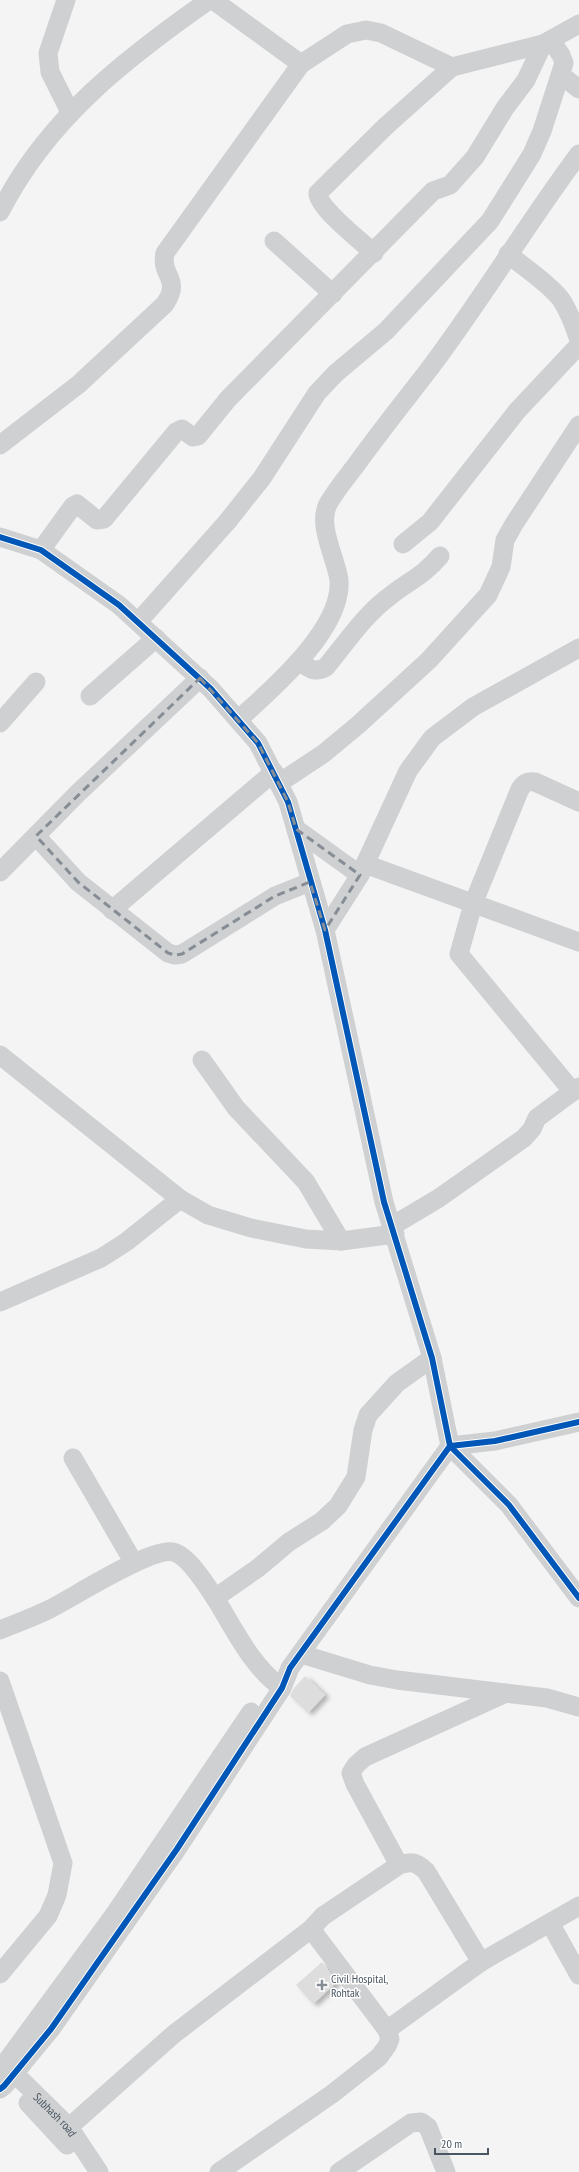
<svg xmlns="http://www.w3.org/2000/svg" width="579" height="2172" viewBox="0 0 579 2172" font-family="'PT Sans Narrow',sans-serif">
	<defs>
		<filter id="shadow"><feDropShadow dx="4.5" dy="2.5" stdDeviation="2" flood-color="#0004"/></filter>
	</defs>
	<rect width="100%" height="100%" fill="#f4f4f4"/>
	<path fill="#ddddde" filter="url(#shadow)" d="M305,1676L325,1695L308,1713L290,1696L294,1688Z
		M322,1962L337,1982L313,2004L296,1985Z"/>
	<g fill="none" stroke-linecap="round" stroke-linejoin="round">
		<g stroke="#ced0d2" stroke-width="19">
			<path d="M66,0L48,53L50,72L70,112"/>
			<path d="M213,0L301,64"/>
			<path d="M561,75L579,89"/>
			<path d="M0,212C47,119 125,59 209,0"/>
			<path d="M274,241L333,294"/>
			<path d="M374,253C363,243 316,206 318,193L386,126L452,67"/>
			<path d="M508,254C525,268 546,281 560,298C569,310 574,326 579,340"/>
			<path d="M0,445L79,384L165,304C182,278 160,277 165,253L301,64L347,34L366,30L381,33L452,67L543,44L579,24"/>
			<path d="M0,537L41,550L119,605L211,689L258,743L288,802L325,930L384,1202L432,1358L450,1446L509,1505L579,1598"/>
			<path d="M403,544L430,522L517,411L579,345"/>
			<path d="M41,550L73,506L77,504L97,520L104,519L176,432L182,429L193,437L198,436L228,399L433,191L450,185L475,157L505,108L526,80L543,44"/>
			<path d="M138,622L227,522L262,478L317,393L336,373L386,331L490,221L532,154L542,131L564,63L561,55L551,40"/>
			<path d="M299,661C309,668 314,674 326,667C346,643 365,614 390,596C409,581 423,576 440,556"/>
			<path d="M90,696L156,638"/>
			<path d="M239,719C271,690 343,629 339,580C336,558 317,525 328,504C336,490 347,477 356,465C379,433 403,403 427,372C481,301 526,225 579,154"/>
			<path d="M0,723L36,682"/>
			<path d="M279,783L323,754L358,725L429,660L488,595L501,567L505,540L514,524L579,425"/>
			<path d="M296,829L360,875"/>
			<path d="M36,836L78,882L168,953L175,955L182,954L275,896L310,882"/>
			<path d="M365,864L579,942"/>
			<path d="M0,872L78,793L200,678"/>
			<path d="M112,910L274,772"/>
			<path d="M325,930L360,875L408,771L432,738L473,707L579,648"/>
			<path d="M0,1055L180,1199L208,1215L251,1228L306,1239L341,1241L395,1234"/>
			<path d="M202,1060L236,1108L306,1182L341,1241"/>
			<path d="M573,1092L459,954L473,904L520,789C524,783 527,781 535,782L579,802"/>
			<path d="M392,1226L439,1198L524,1138L532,1129L537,1118L579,1087"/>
			<path d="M0,1302L101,1258L126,1242L180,1199"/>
			<path d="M73,1458L134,1563"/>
			<path d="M215,1598L258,1568L289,1542L322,1521L338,1506L356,1477L363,1430L368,1415L397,1383L432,1358"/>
			<path d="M0,1630C17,1623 34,1617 50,1609C74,1597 151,1547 173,1552C188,1555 207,1586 215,1598C235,1630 251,1666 282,1688"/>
			<path d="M301,1654L370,1675L397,1680L547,1698L579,1707"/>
			<path d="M0,1681L63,1863L57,1895L48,1916L0,1974"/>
			<path d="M399,1865L355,1784L351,1773L356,1765L365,1757L506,1693"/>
			<path d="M550,1923L579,1975"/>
			<path d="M387,2030L481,1962L579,1906"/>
			<path id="s1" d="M6,2065L69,2127L99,2172"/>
			<path d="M0,2070L116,1912L251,1712"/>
			<path d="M0,2089L4,2086L51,2029L177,1849L282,1688L290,1668L450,1446L495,1441L579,1422"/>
			<path d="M28,2103L67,2145"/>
			<path d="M59,2136L174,2034L311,1929L323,1916L399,1865C412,1861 416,1862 426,1871L481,1962"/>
			<path d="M219,2172L332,2094L379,2057L387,2046L390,2039L387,2030L311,1929"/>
			<path d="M339,2172L411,2123L421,2122L428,2127L446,2172"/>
		</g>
		<g stroke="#fff" stroke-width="8">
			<path id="cycleway" d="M0,537L41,550L119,605L211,689L258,743L288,802L325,930L384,1202L432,1358L450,1446L509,1505L579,1598
				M0,2089L4,2086L51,2029L177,1849L282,1688L290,1668L450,1446L495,1441L579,1422"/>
		</g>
		<use href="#cycleway" stroke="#0057b8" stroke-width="6"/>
	</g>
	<path fill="none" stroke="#868d94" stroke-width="3" stroke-dasharray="8 5" stroke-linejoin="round" d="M200,678L258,743L288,802L296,829L360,875L325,930L310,882L275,896L182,954L175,955L168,953L78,882L36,836Z"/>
	<path fill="#868d94" stroke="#fff" stroke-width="1.5" d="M320 1979h4v4h4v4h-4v4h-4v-4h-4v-4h4z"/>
	<g text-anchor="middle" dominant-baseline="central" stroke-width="3" stroke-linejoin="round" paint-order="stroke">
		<g font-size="12" fill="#4a5661" stroke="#fff" text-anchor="start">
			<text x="331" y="1978">Civil Hospital,<tspan x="331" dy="14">Rohtak</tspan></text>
		</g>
		<g font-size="12" fill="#4a5661" stroke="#fff">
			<text stroke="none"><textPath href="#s1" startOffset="70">Subhash road</textPath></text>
		</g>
	</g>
	<path d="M435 2148v6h53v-6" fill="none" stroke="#4a5661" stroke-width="2"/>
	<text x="441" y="2148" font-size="12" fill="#4a5661" stroke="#ffffff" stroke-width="3" paint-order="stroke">20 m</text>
</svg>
